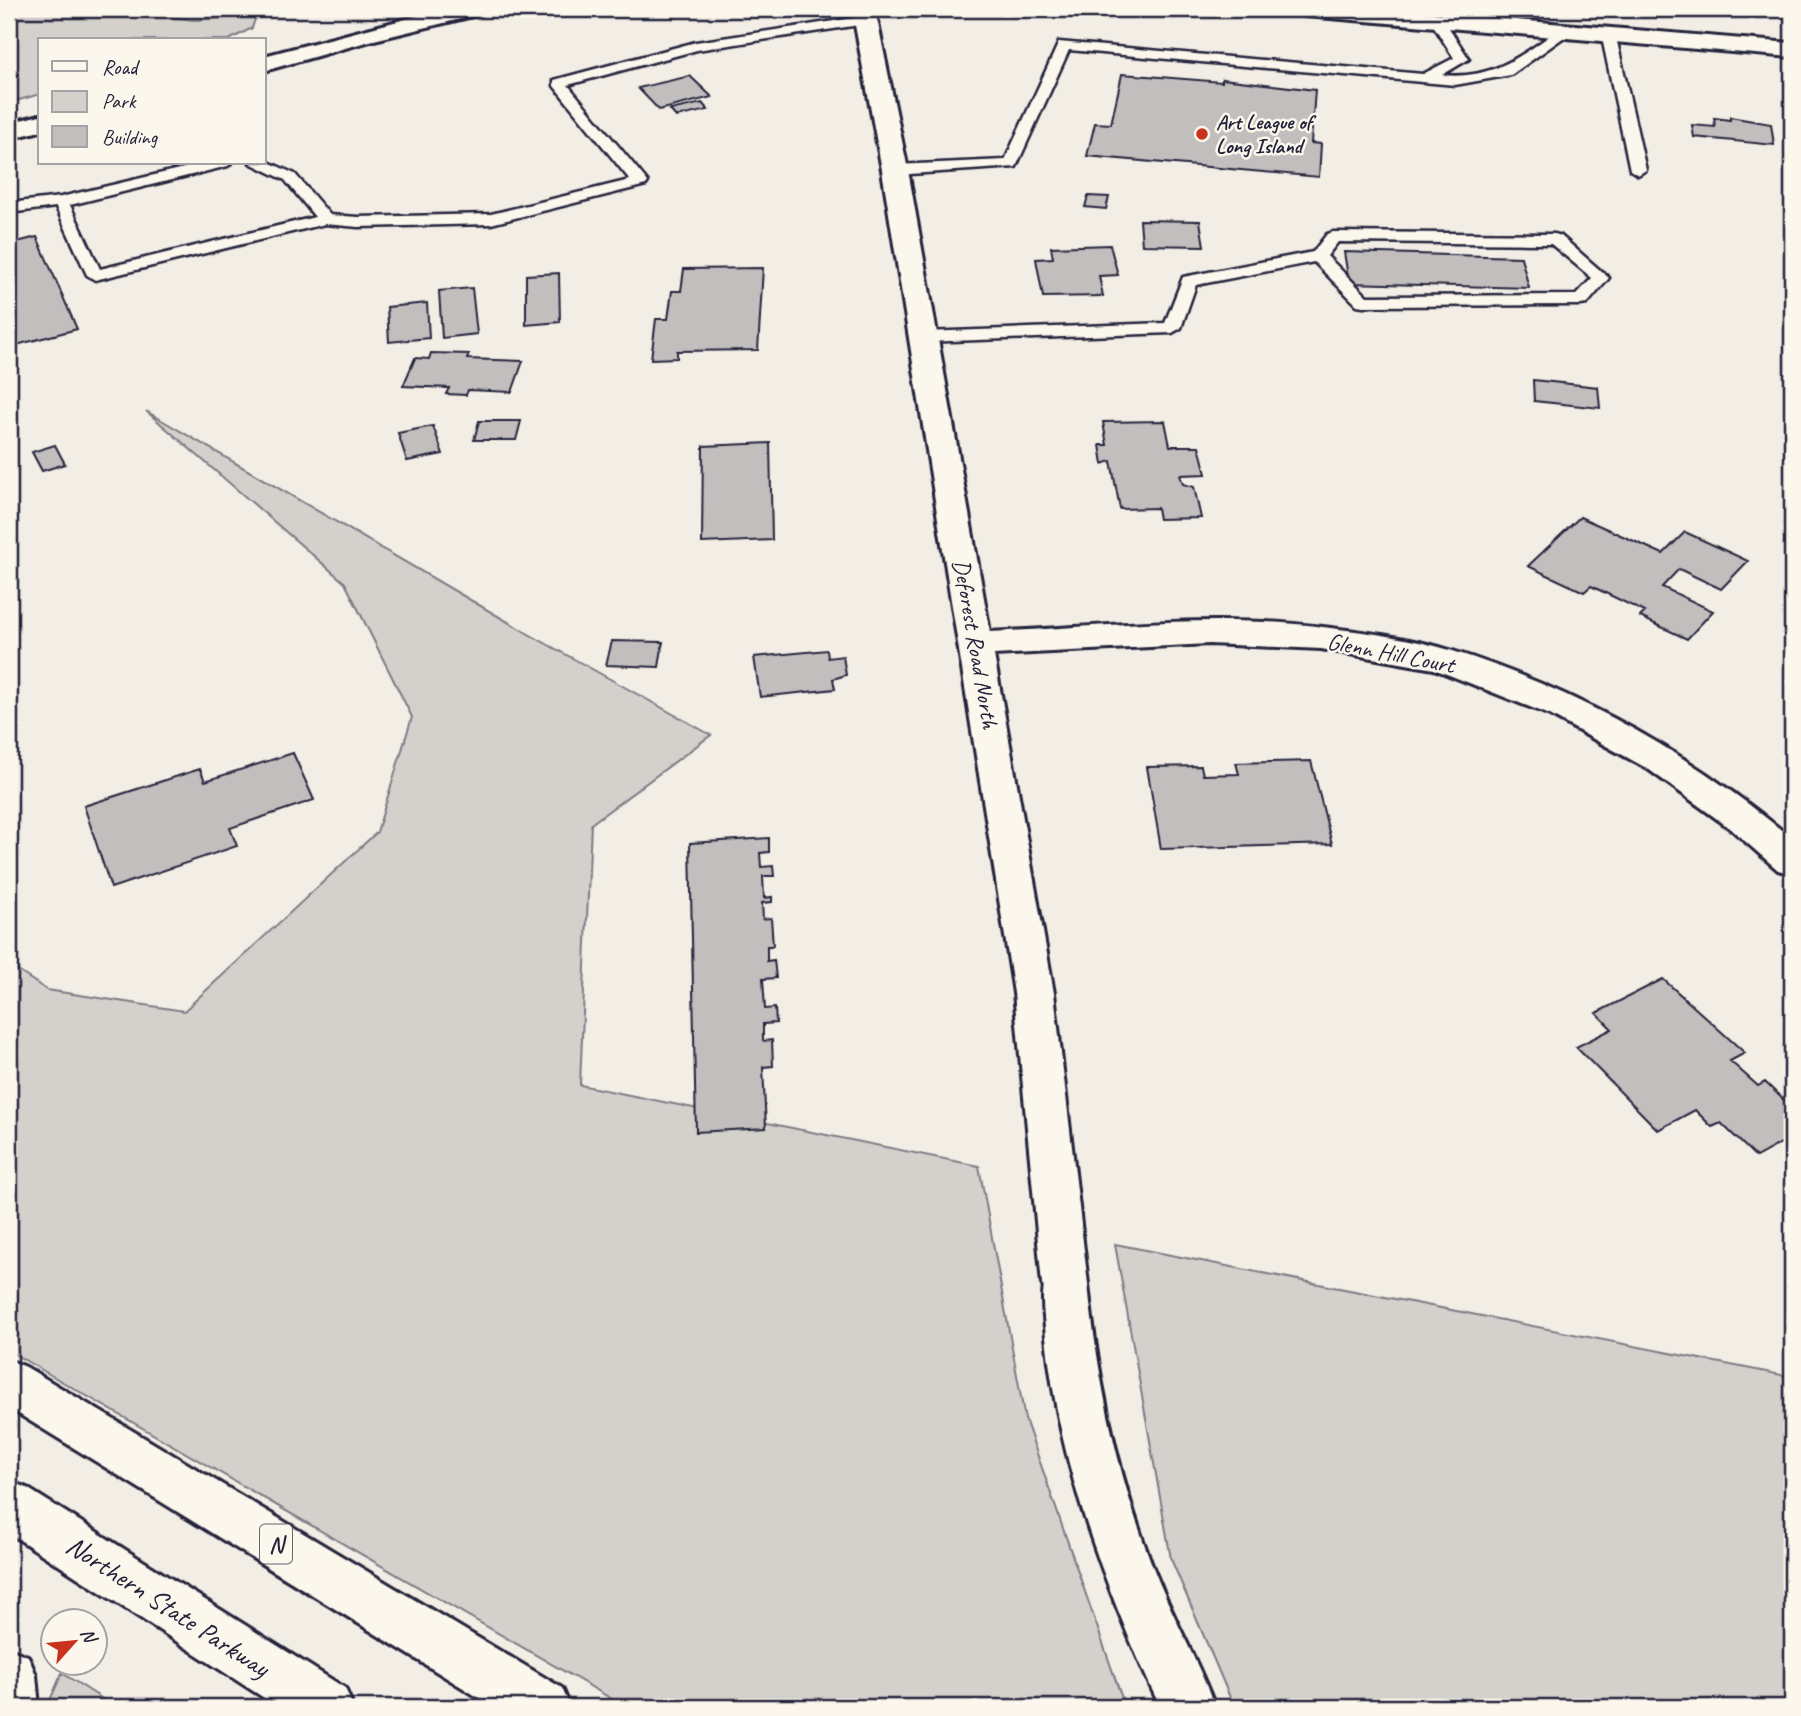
<svg xmlns="http://www.w3.org/2000/svg" width="1801" height="1716" viewBox="0 0 1801 1716" font-family="Caveat,sans-serif">
	<rect width="100%" height="100%" fill="#f2eee5"/>
	<filter id="ink" filterUnits="userSpaceOnUse"><feTurbulence type="fractalNoise" baseFrequency=".0143" numOctaves="2"/><feDisplacementMap in="SourceGraphic" scale="14" xChannelSelector="R" yChannelSelector="G"/><feConvolveMatrix kernelMatrix="1 2 1 2 8 2 1 2 1" color-interpolation-filters="sRGB"/></filter>
	<g filter="url(#ink)">
		<path fill="#d4d1cc" stroke="#7b7a84" stroke-width="2" d="M9,9H115L194,20L256,16L252,28L229,40H40V94L9,103Z
			M146,411L527,633L711,735L591,824L580,1085L979,1166L1025,1419L1125,1707H626L9,1351V965L47,990L184,1011L377,832L412,717L345,583Z
			M1115,1244L1792,1377V1707H1234L1171,1559Z
			M62,1673L115,1707H47Z"/>
		<path fill="#c2bebe" stroke="#22223b" stroke-width="2" d="M1122,74L1222,82V79L1315,90L1311,143L1321,144L1319,177L1087,156L1095,123L1111,124Z
			M690,76L712,97L659,110L638,88Z
			M702,103L708,110L676,117L670,110Z
			M1730,117L1771,124L1774,145L1694,137L1692,125L1715,127L1714,118L1730,120Z
			M1088,196L1109,197L1106,209L1085,207Z
			M1140,220L1200,221L1204,246L1142,245Z
			M37,237L77,329L9,347V244Z
			M1110,245L1118,275L1099,276L1103,296L1043,297L1036,259L1053,258L1051,247Z
			M1344,252L1521,257L1529,288L1349,283Z
			M763,268L758,350L677,351V358L651,359L656,319H668L672,291H681L684,269Z
			M559,273L560,322L526,325V275Z
			M472,288L477,334L442,338L439,291Z
			M427,303L429,338L389,342L387,307Z
			M431,353L469,354L467,359L523,361L512,392L468,390L466,395L446,394L449,388L403,386L415,358L429,359Z
			M1533,380L1598,387L1600,408L1534,401Z
			M479,421H521L516,440H474Z
			M1165,421L1170,446H1199L1206,474L1180,475L1183,484L1194,487L1201,518L1159,519L1157,508L1120,509L1111,461L1103,464L1100,445H1107L1103,422Z
			M433,426L443,454L407,461L398,433Z
			M770,443L772,540L702,543L703,446Z
			M55,445L65,464L42,471L32,452Z
			M1580,517L1663,554L1685,532L1748,561L1721,589L1679,569L1662,587L1713,611L1687,639L1640,617L1645,612L1591,586L1584,592L1528,566Z
			M612,641L663,642L659,667L606,665Z
			M827,650L828,658L843,656L846,675L833,679L835,689L760,697L754,657Z
			M293,753L314,800L230,828L237,846L111,888L84,806L200,769L205,781Z
			M1311,761L1332,844L1161,849L1147,767L1201,766L1203,775L1239,774L1236,763Z
			M769,838V852L760,853L761,867L773,866L774,876H763L764,898L772,897V902L762,903L763,919L771,918L773,946H767V961L774,960L776,978L763,979L765,1009L775,1008L776,1023L763,1024V1041L772,1040L773,1066L763,1067L766,1128L696,1132L690,843Z
			M1663,979L1745,1053L1730,1061L1758,1086L1765,1082L1792,1108V1137L1756,1157L1721,1123L1712,1127L1695,1110L1658,1130L1576,1047L1612,1029L1596,1013Z"/>
		<g fill="none" stroke-linecap="round" stroke-linejoin="round">
			<g stroke="#22223b" stroke-width="5">
				<path id="service" d="M867,16L874,20L872,23L697,50L568,85L648,182L646,185L491,224L358,227L325,224L95,280L87,275L56,207L9,213V203L61,197L205,163H231L228,166L70,205L100,269L315,217L285,180L250,163H264V160L295,174L330,215L358,217L491,214L630,180L554,86V80L696,42Z
					M1432,17H1442L1469,59L1442,75C1494,80 1522,55 1562,27L1574,30L1511,75L1455,85L1069,50L1016,167L895,175L887,170L895,165L1005,160L1059,42L1423,74L1454,58L1430,20Z
					M1608,29L1615,33L1646,170L1638,175L1630,170L1601,33Z
					M1333,232L1555,234L1561,236L1609,278L1587,304L1581,305L1363,306L1357,305L1314,262L1196,285L1181,328L1172,333L924,342L915,337L924,332L1165,323L1183,277L1313,252L1327,234ZM1338,242L1551,244L1592,278L1576,295L1367,296L1327,256Z"/>
			</g>
			<g stroke="#22223b" stroke-width="6">
				<path id="minor" d="M852,9H875L908,170L990,632C1100,627 1214,613 1323,627C1365,632 1412,638 1453,651C1578,691 1692,754 1792,839V874L1778,870L1731,829L1648,769L1550,715L1434,669L1321,649L1209,644L994,655L1054,993L1088,1284L1081,1298L1065,1304L1049,1298L1042,1284L1014,993L882,170Z"/>
			</g>
			<g stroke="#22223b" stroke-width="6">
				<path id="primary" d="M444,9H485L481,14L370,41L264,71V56Z
					M1294,9H1386L1792,43V57L1306,16L1298,14Z
					M40,115V131L9,139V123Z"/>
			</g>
			<g stroke="#22223b" stroke-width="6">
				<path id="motorway" d="M1065,1264L1081,1270L1088,1284C1098,1382 1117,1473 1152,1565C1171,1614 1197,1659 1215,1707H1160C1106,1591 1059,1466 1046,1337C1044,1314 1039,1291 1049,1270Z
					M9,1360L26,1367L562,1688L570,1707H494L9,1408Z
					M9,1481L27,1488L345,1688L353,1707H278L9,1533Z
					M9,1649L28,1656L36,1675L39,1707H9Z"/>
			</g>
			<use href="#service" fill="#fbf7ec" fill-rule="evenodd"/>
			<use href="#minor" fill="#fbf7ec" fill-rule="evenodd"/>
			<use href="#primary" fill="#fbf7ec" fill-rule="evenodd"/>
			<use href="#motorway" fill="#fbf7ec" fill-rule="evenodd"/>
		</g>
	</g>
	<circle fill="#c8321e" stroke="#fbf7ec" stroke-width="2.5" cx="1202" cy="134" r="7"/>
	<g text-anchor="middle" dominant-baseline="central" stroke-width="5" stroke-linejoin="round" paint-order="stroke">
		<g font-size="21" font-weight="bold" fill="#22223b" stroke="#fbf7ec" text-anchor="start">
			<text x="1216" y="122">Art League of<tspan x="1216" dy="24">Long Island</tspan></text>
		</g>
		<rect fill="#fbf7ec" stroke="#636270" stroke-width="2" x="260" y="1524.5" width="32" height="39" rx="5"/>
		<g font-size="23" font-weight="bold" fill="#22223b">
			<text x="276" y="1544">N</text>
		</g>
		<g font-size="24" fill="#22223b" stroke="#fbf7ec">
			<text transform="translate(976 644) rotate(80)">Deforest Road North</text>
			<text transform="translate(1391 653) rotate(11)">Glenn Hill Court</text>
		</g>
		<g font-size="28" fill="#22223b" stroke="#fbf7ec">
			<text transform="translate(168 1606) rotate(33)">Northern State Parkway</text>
		</g>
	</g>
	<rect width="1801" height="1716" fill="none" stroke="#fbf7ec" stroke-width="35"/>
	<rect x="18" y="18" width="1766" height="1681" fill="none" stroke="#22223b" stroke-width="2.5" filter="url(#ink)"/>
	<rect x="38" y="38" width="228" height="126" fill="#fbf7ec" stroke="#a4a2a5" stroke-width="2"/>
	<rect x="52" y="61" width="35" height="10" fill="#fbf7ec" stroke="#a4a2a5" stroke-width="2"/>
	<text x="102" y="74" font-size="21" fill="#22223b">Road</text>
	<rect x="52" y="91" width="35" height="21" fill="#d4d1cc" stroke="#a4a2a5" stroke-width="2"/>
	<text x="102" y="108" font-size="21" fill="#22223b">Park</text>
	<rect x="52" y="126" width="35" height="21" fill="#c2bebe" stroke="#a4a2a5" stroke-width="2"/>
	<text x="102" y="144" font-size="21" fill="#22223b">Building</text>
	<g transform="translate(74 1642) rotate(63)"><circle r="33" fill="#fbf7ec" stroke="#a4a2a5" stroke-width="2"/>
	<path d="M0-5L12 26L0 18L-12 26Z" fill="#c8321e"/>
	<text y="-10" font-size="19" font-weight="bold" text-anchor="middle" fill="#22223b">N</text>
	</g>
</svg>
